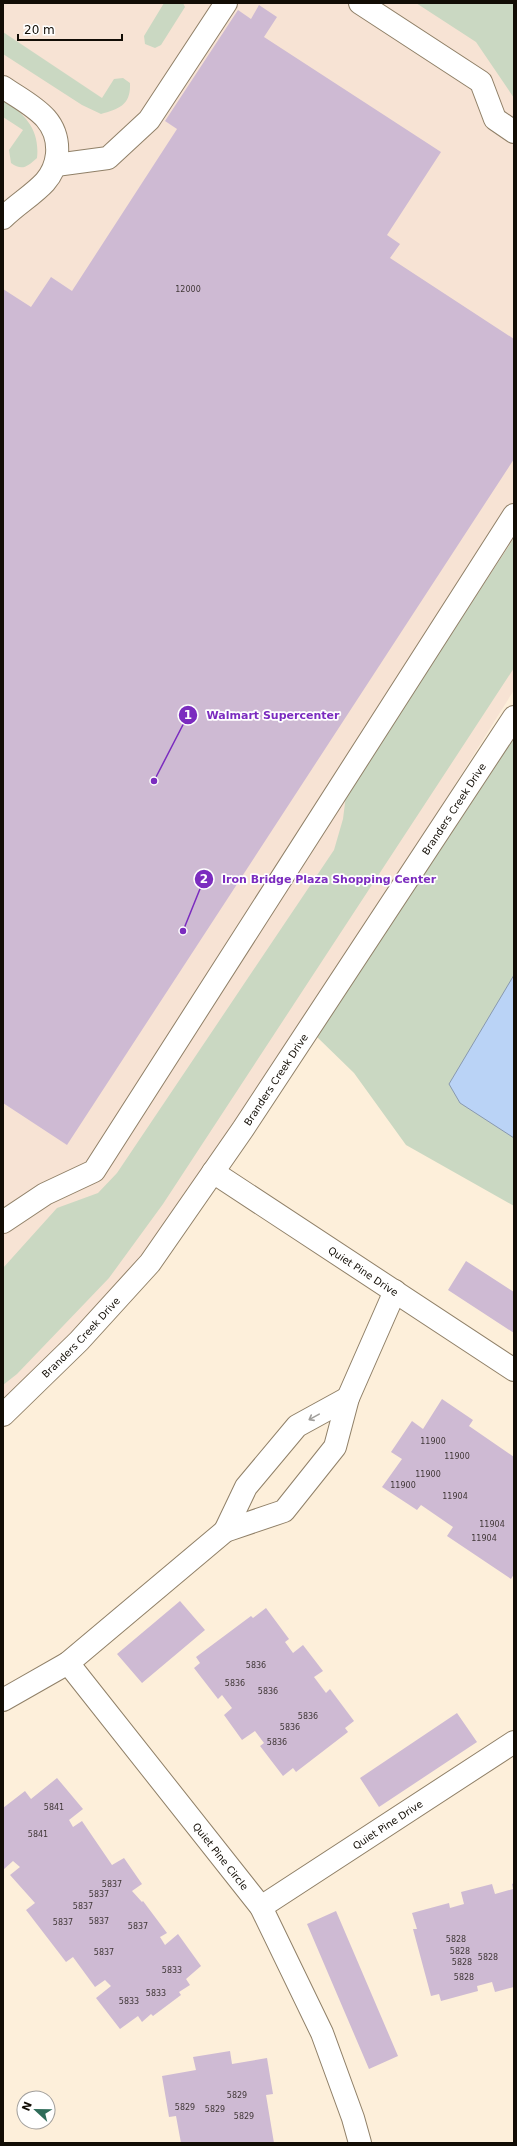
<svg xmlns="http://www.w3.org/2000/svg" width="517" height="2146" viewBox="0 0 517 2146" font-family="'DejaVu Sans',sans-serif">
	<rect width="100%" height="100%" fill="#fdefda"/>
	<path fill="#f7e3d4" d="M3,3H514V690L213,1172L79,1341L3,1415Z"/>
	<path fill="#cad8c2" d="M164,3H183L185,7L161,45L155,48L145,44L144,36Z
		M416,3H514V98L476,42Z
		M3,32L102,98L114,79L123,78L130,83C131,105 119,109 101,114L82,105L3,54Z
		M3,100C26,114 40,131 37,158C27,167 22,171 11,163L9,150L23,130L3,117Z
		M514,538V668L163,1204L109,1278L17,1374L3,1385V1268L57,1208L98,1193L117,1173L334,850L343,819L346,795Z
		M514,738V1206L406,1145L354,1073L317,1037Z"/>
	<path fill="#bad3f6" stroke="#8898ae" d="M514,975V1138L460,1103L449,1084Z"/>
	<path fill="#cebad3" d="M259,5L277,17L264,37L441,152L387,235L400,244L390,258L514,339V459L67,1145L3,1103V289L31,307L51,277L72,291L177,129L165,121L238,10L251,19Z
		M466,1261L514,1292V1333L448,1290Z
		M442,1399L473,1420L469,1426L514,1457V1574L511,1579L447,1536L453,1527L421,1505L417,1510L382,1487L402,1459L391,1452L412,1421L423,1429Z
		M180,1601L205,1630L142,1683L117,1654Z
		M266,1608L289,1639L285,1642L293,1653L303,1645L323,1671L314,1677L326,1693L330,1689L354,1721L345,1728L348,1732L296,1772L293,1768L283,1776L260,1746L264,1743L255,1731L242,1740L224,1715L232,1708L222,1695L218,1699L194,1668L200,1663L196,1657L251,1616L253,1618Z
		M457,1713L477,1742L379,1807L360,1778Z
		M57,1778L83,1809L69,1820L73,1827L82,1821L112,1865L124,1858L142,1884L132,1891L142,1902L143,1901L167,1933L160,1937L165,1945L178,1934L201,1966L186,1979L190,1985L179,1992L181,1995L153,2016L151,2014L142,2022L138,2016L120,2029L96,1998L111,1986L105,1980L95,1987L73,1957L66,1962L26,1910L35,1903L10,1875L20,1867L13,1861L3,1870V1808L25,1791L31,1799Z
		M514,1883V1987L495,1992L492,1982L477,1986L478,1991L441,2001L439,1994L431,1996L413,1929H417L412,1913L449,1903L450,1908L464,1904L461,1892L492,1884L495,1894L513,1889L512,1884Z
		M336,1911L398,2056L369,2069L307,1924Z
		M230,2051L232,2064L267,2058L273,2094L266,2095L274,2143H181L176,2116L169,2117L162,2076L196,2070L193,2057Z"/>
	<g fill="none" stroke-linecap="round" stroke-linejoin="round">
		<g stroke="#908068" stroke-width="24">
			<g id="minor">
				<path d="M360,3L481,82L495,119L514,132"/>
				<path d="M3,87C29,105 60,117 57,154C56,164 52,174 45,182C33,195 16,205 3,218"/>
				<path d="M56,165L108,158L149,120L226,3"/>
				<path id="s1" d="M213,1172L514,1370"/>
				<path d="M3,1222L45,1194L94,1171L514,515"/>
				<path id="s2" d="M3,1415L79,1341L150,1263L243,1129L514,717"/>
				<path d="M225,1531L246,1487L297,1426L348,1398"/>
				<path d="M68,1663L225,1531L284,1511L335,1447L348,1398L395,1291"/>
				<path id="s3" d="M3,1700L68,1663L261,1907L322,2033L353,2118L360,2143"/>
				<path id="s4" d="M261,1907L514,1742"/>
			</g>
		</g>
		<use href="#minor" stroke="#fff" stroke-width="22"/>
	</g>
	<defs><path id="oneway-shaft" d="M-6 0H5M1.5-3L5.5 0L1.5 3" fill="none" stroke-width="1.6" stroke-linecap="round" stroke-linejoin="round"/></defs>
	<use stroke="#a09e9b" href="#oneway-shaft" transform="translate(314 1417) rotate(151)"/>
	<g text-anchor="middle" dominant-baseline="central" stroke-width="3.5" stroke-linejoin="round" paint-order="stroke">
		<g font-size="8" fill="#413838">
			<text x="188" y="289">12000</text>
			<text x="433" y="1441">11900</text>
			<text x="457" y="1456">11900</text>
			<text x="428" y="1474">11900</text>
			<text x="403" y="1485">11900</text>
			<text x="455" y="1496">11904</text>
			<text x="492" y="1524">11904</text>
			<text x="484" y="1538">11904</text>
			<text x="256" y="1665">5836</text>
			<text x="235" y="1683">5836</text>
			<text x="268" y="1691">5836</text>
			<text x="308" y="1716">5836</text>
			<text x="290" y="1727">5836</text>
			<text x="277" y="1742">5836</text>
			<text x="54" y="1807">5841</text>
			<text x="38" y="1834">5841</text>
			<text x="112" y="1884">5837</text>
			<text x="99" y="1894">5837</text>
			<text x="83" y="1906">5837</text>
			<text x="99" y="1921">5837</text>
			<text x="63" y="1922">5837</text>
			<text x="138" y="1926">5837</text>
			<text x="456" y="1939">5828</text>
			<text x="460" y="1951">5828</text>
			<text x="104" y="1952">5837</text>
			<text x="488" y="1957">5828</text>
			<text x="462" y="1962">5828</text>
			<text x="172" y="1970">5833</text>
			<text x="464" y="1977">5828</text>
			<text x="156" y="1993">5833</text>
			<text x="129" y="2001">5833</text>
			<text x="237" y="2095">5829</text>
			<text x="185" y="2107">5829</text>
			<text x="215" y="2109">5829</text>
			<text x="244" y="2116">5829</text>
		</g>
		<g font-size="10" fill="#120d05" stroke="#fff">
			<text stroke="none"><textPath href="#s2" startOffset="758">Branders Creek Drive</textPath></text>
			<text stroke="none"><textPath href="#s2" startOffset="434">Branders Creek Drive</textPath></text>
			<text stroke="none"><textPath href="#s1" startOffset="180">Quiet Pine Drive</textPath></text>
			<text stroke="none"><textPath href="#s2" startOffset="110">Branders Creek Drive</textPath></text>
			<text stroke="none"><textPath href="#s4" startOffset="151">Quiet Pine Drive</textPath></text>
			<text stroke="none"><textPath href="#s3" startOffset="321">Quiet Pine Circle</textPath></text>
		</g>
	</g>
	<path fill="none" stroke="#7b2cbf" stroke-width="1.5" d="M154 781L188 715M183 931L204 879"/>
	<g fill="#7b2cbf" stroke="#fff" stroke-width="1.5">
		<circle cx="154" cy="781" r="4"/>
		<circle cx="183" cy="931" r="4"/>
		<circle cx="188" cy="715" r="10"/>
		<circle cx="204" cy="879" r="10"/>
	</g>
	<g font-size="12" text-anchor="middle" font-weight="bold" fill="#fff">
		<text x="188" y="719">1</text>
		<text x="204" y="883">2</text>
	</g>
	<g font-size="11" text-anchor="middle" font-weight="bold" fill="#7b2cbf" stroke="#fff" stroke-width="3.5" stroke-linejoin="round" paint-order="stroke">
		<text x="273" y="719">Walmart Supercenter</text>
		<text x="329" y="883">Iron Bridge Plaza Shopping Center</text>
	</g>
	<rect width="517" height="2146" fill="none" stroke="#120d05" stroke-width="8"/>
	<g transform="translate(36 2110) rotate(292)"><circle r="19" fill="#ffffff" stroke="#a09e9b"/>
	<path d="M0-3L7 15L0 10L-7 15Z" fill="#2e6c59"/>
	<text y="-6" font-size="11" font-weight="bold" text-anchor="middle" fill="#120d05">N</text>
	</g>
	<path d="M18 34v6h104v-6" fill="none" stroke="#120d05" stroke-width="2"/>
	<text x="24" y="34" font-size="12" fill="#120d05" stroke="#ffffff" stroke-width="3" paint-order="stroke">20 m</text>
</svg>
